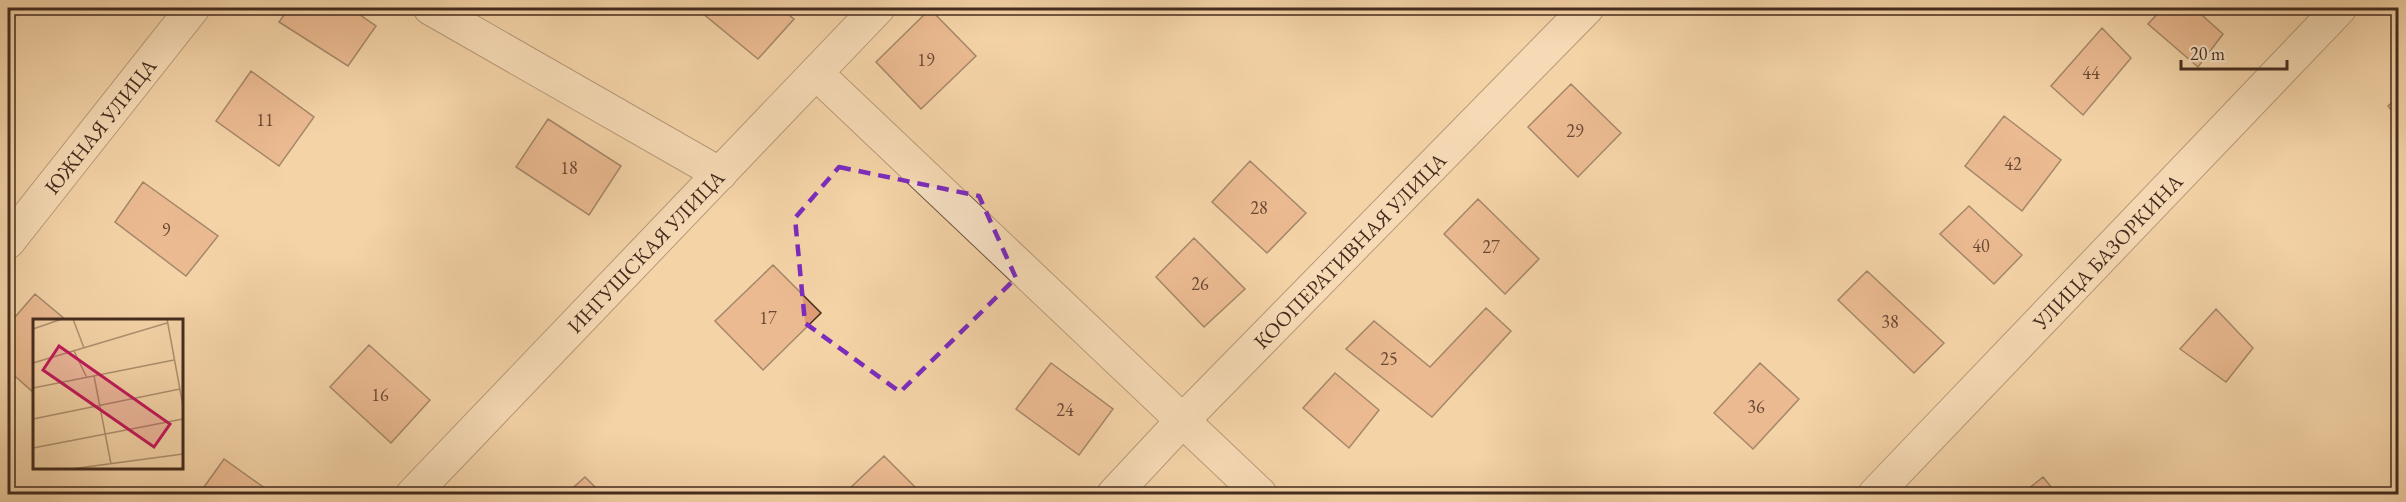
<svg xmlns="http://www.w3.org/2000/svg" width="2406" height="502" viewBox="0 0 2406 502" font-family="'EB Garamond',serif">
	<rect width="100%" height="100%" fill="#f4d3a7"/>
	<filter id="stains"><feTurbulence type="fractalNoise" baseFrequency=".00333" numOctaves="4"/><feColorMatrix values="0 0 0 0 .2 0 0 0 0 .09 0 0 0 0 .02 0 0 0 .5 -.17"/></filter>
	<radialGradient id="worn" r=".72"><stop offset=".6" stop-color="#630" stop-opacity="0"/><stop offset="1" stop-color="#630" stop-opacity=".3"/></radialGradient>
	<path fill="#df9b75" stroke="#442c1e" stroke-width="1.5" d="M8,8H22L8,26Z
		M289,8H350L376,26L348,66L279,22Z
		M696,8H780L794,19L758,59Z
		M2163,8H2194L2223,34L2198,67L2148,24Z
		M930,9L976,56L921,109L876,62Z
		M2102,28L2131,58L2083,115L2051,86Z
		M251,71L314,117L279,166L216,121Z
		M1571,84L1621,133L1578,177L1528,127Z
		M2398,98V119L2388,106Z
		M2004,116L2061,160L2022,211L1965,166Z
		M548,119L621,166L589,215L516,167Z
		M1250,161L1306,213L1267,253L1212,202Z
		M143,182L218,236L186,276L115,222Z
		M1478,199L1539,259L1505,294L1444,234Z
		M1969,206L2022,255L1994,284L1940,234Z
		M1194,238L1245,289L1204,327L1156,277Z
		M773,265L821,313L763,370L715,321Z
		M1867,271L1944,343L1914,373L1838,300Z
		M35,294L66,320H34V393L8,370V325Z
		M1486,308L1511,331L1432,417L1346,349L1374,321L1430,367Z
		M2216,309L2253,348L2226,382L2180,349Z
		M369,345L430,400L391,443L330,387Z
		M1051,363L1113,409L1079,455L1016,409Z
		M1760,363L1799,399L1753,449L1714,413Z
		M1335,373L1379,410L1349,448L1303,408Z
		M884,456L922,494H854L849,489Z
		M224,459L273,494H199Z
		M585,477L602,494H566Z
		M2043,477L2057,494H2022Z"/>
	<g fill="none" stroke-linecap="round" stroke-linejoin="round">
		<g stroke="#705640" stroke-width="35">
			<g id="street">
				<path d="M430,8L720,174"/>
				<path d="M816,73L1260,494"/>
				<path id="s1" d="M8,242L193,8"/>
				<path id="s2" d="M413,494L878,8"/>
				<path id="s3" d="M1114,494L1183,420L1587,8"/>
				<path id="s4" d="M1875,494L2340,8"/>
			</g>
		</g>
		<use href="#street" stroke="#f8e2c6" stroke-width="33"/>
	</g>
	<path d="M0 0H2406V502H0ZM839,167L979,196L1016,278L900,392L805,323L795,218Z" fill="#f4d3a7" fill-opacity=".55" fill-rule="evenodd"/>
	<path fill="none" stroke="#7b2cbf" stroke-width="4.5" stroke-dasharray="12 8" stroke-linejoin="round" d="M839,167L979,196L1016,278L900,392L805,323L795,218Z"/>
	<g text-anchor="middle" dominant-baseline="central" stroke-width="5" stroke-linejoin="round" paint-order="stroke">
		<g font-size="18" fill="#6b4834">
			<text x="926" y="59">19</text>
			<text x="2091" y="72">44</text>
			<text x="265" y="119">11</text>
			<text x="1575" y="130">29</text>
			<text x="2013" y="163">42</text>
			<text x="569" y="167">18</text>
			<text x="1259" y="207">28</text>
			<text x="166" y="229">9</text>
			<text x="1981" y="245">40</text>
			<text x="1491" y="246">27</text>
			<text x="1200" y="283">26</text>
			<text x="768" y="317">17</text>
			<text x="1890" y="321">38</text>
			<text x="1389" y="358">25</text>
			<text x="380" y="394">16</text>
			<text x="1756" y="406">36</text>
			<text x="1065" y="409">24</text>
		</g>
		<g font-size="21" fill="#442c1e" stroke="#f8e2c6">
			<text stroke="none"><textPath href="#s1" startOffset="148">ЮЖНАЯ УЛИЦА</textPath></text>
			<text stroke="none"><textPath href="#s3" startOffset="339">КООПЕРАТИВНАЯ УЛИЦА</textPath></text>
			<text stroke="none"><textPath href="#s2" startOffset="336">ИНГУШСКАЯ УЛИЦА</textPath></text>
			<text stroke="none"><textPath href="#s4" startOffset="336">УЛИЦА БАЗОРКИНА</textPath></text>
		</g>
	</g>
	<g transform="translate(33 319)">
		<rect width="150" height="150" fill="#f4d3a7"/>
		<path fill="none" stroke="#ae9070" stroke-width="1.5" d="M40,0L51,29M134,0L150,87M0,10L29,0M41,32L54,59M0,44L134,4M61,57L78,145M0,69L141,41M0,100L147,70M0,129L150,100M38,150L150,135"/>
		<path fill="#c2185b" fill-opacity="0.15" stroke="#c2185b" stroke-width="3" d="M26,27L137,105L121,128L10,51Z"/>
		<rect width="150" height="150" fill="none" stroke="#442c1e" stroke-width="3"/>
	</g>
	<rect width="2406" height="502" fill="none" stroke="#f4d3a7" stroke-width="30"/>
	<rect x="9" y="9" width="2388" height="484" fill="none" stroke="#442c1e" stroke-width="3"/>
	<rect x="15" y="15" width="2376" height="472" fill="none" stroke="#442c1e" stroke-width="1.5"/>
	<path d="M2181 60v9h106v-9" fill="none" stroke="#442c1e" stroke-width="3"/>
	<text x="2190" y="60" font-size="18" fill="#442c1e" stroke="#f8e2c6" stroke-width="4.5" paint-order="stroke">20 m</text>
	<rect width="100%" height="100%" filter="url(#stains)"/>
	<rect width="100%" height="100%" fill="url(#worn)"/>
</svg>
